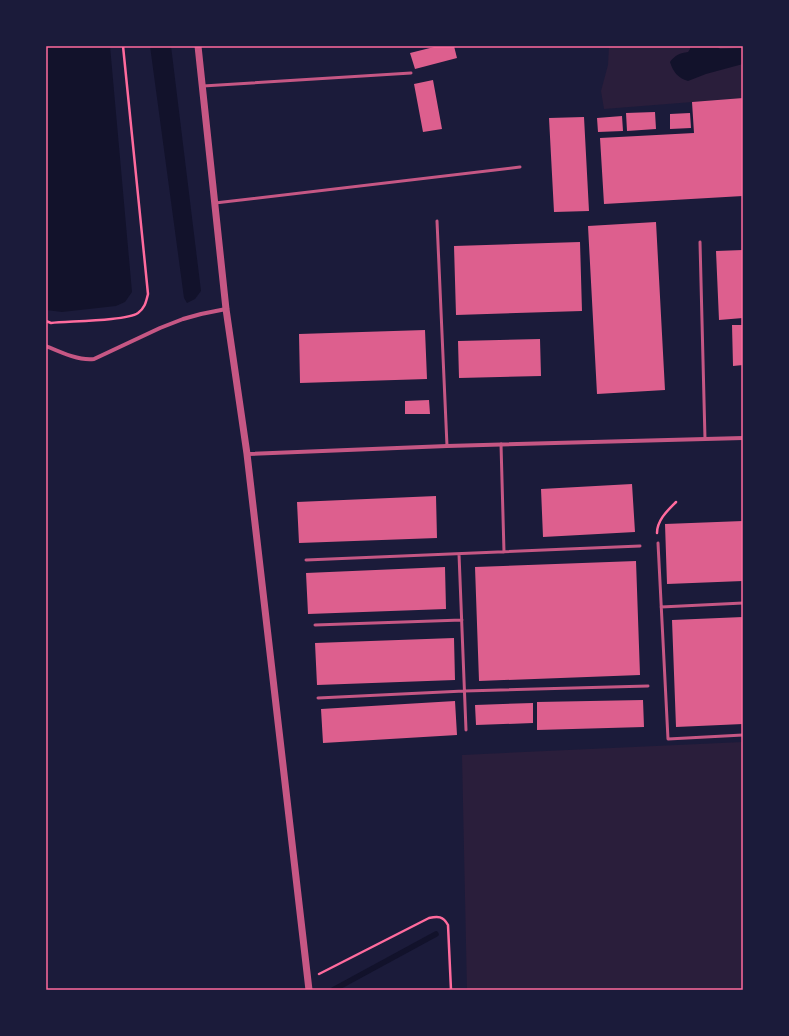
<svg xmlns="http://www.w3.org/2000/svg" width="789" height="1036" viewBox="0 0 789 1036" font-family="Barlow,sans-serif">
	<rect width="100%" height="100%" fill="#1b1b3a"/>
	<path fill="#2a1e3b" d="M609,46H743V98L604,109L601,91L608,65Z
		M743,742V990H467L462,755Z"/>
	<path fill="#12122b" d="M46,46H110L132,292L125,302L116,306L62,312L46,310Z
		M150,46H171L201,291L195,299L187,303L184,298Z
		M690,46H717L720,49L743,48V64L706,74L688,81C678,78 673,72 670,62C675,55 680,53 688,52L690,49Z"/>
	<g fill="none" stroke-linecap="round" stroke-linejoin="round">
		<path stroke="#12122b" stroke-width="5.5" d="M333,990L436,934"/>
	</g>
	<path fill="#dd5f8e" d="M438,46H454L457,58L415,69L410,53Z
		M433,80L442,129L423,132L414,84Z
		M743,98V196L604,204L600,138L694,133L692,102Z
		M655,112L656,129L627,131L626,113Z
		M690,113L691,128L670,129V114Z
		M622,116L623,131L598,132L597,118Z
		M584,117L589,211L554,212L549,118Z
		M656,222L665,390L597,394L588,226Z
		M580,242L582,311L456,315L454,246Z
		M743,250V318L719,320L716,251Z
		M732,325H743V365L733,366Z
		M425,330L427,379L300,383L299,334Z
		M540,339L541,376L459,378L458,341Z
		M429,400L430,414H405V401Z
		M632,484L635,532L543,537L541,489Z
		M436,496L437,538L299,543L297,502Z
		M743,521V581L667,584L665,524Z
		M636,561L640,675L479,681L475,567Z
		M445,567L446,609L308,614L306,573Z
		M743,617V724L676,727L672,620Z
		M454,638L455,680L317,685L315,643Z
		M643,700L644,727L537,730V702Z
		M455,701L457,735L323,743L321,709Z
		M533,703V723L476,725L475,705Z"/>
	<g fill="none" stroke-linecap="round" stroke-linejoin="round">
		<path stroke="#ff6b9d" stroke-width="2.5" d="M46,321L51,323C69,321 126,321 138,313C145,308 146,302 148,294L123,46
			M657,533C657,520 668,510 676,502
			M319,974L429,918C438,916 443,916 448,925L451,990"/>
		<path stroke="#c65784" stroke-width="3" d="M203,86L411,73
			M215,203L520,167
			M437,221L447,446
			M700,242L705,439
			M501,444L504,552
			M658,543L668,739L743,735
			M459,554L466,730
			M306,560L640,546
			M661,607L743,603
			M315,625L462,620
			M318,698L464,691L648,686"/>
		<path stroke="#c65784" stroke-width="4" d="M46,346C60,352 79,361 94,359L160,328L183,319L201,314L226,309
			M247,454L447,446L743,438"/>
		<path stroke="#c65784" stroke-width="7" d="M198,46L226,309L247,454L309,990"/>
	</g>
	<rect width="789" height="1036" fill="none" stroke="#1b1b3a" stroke-width="94"/>
	<rect x="47" y="47" width="695" height="942" fill="none" stroke="#ff6b9d" stroke-width="1.5"/>
</svg>
